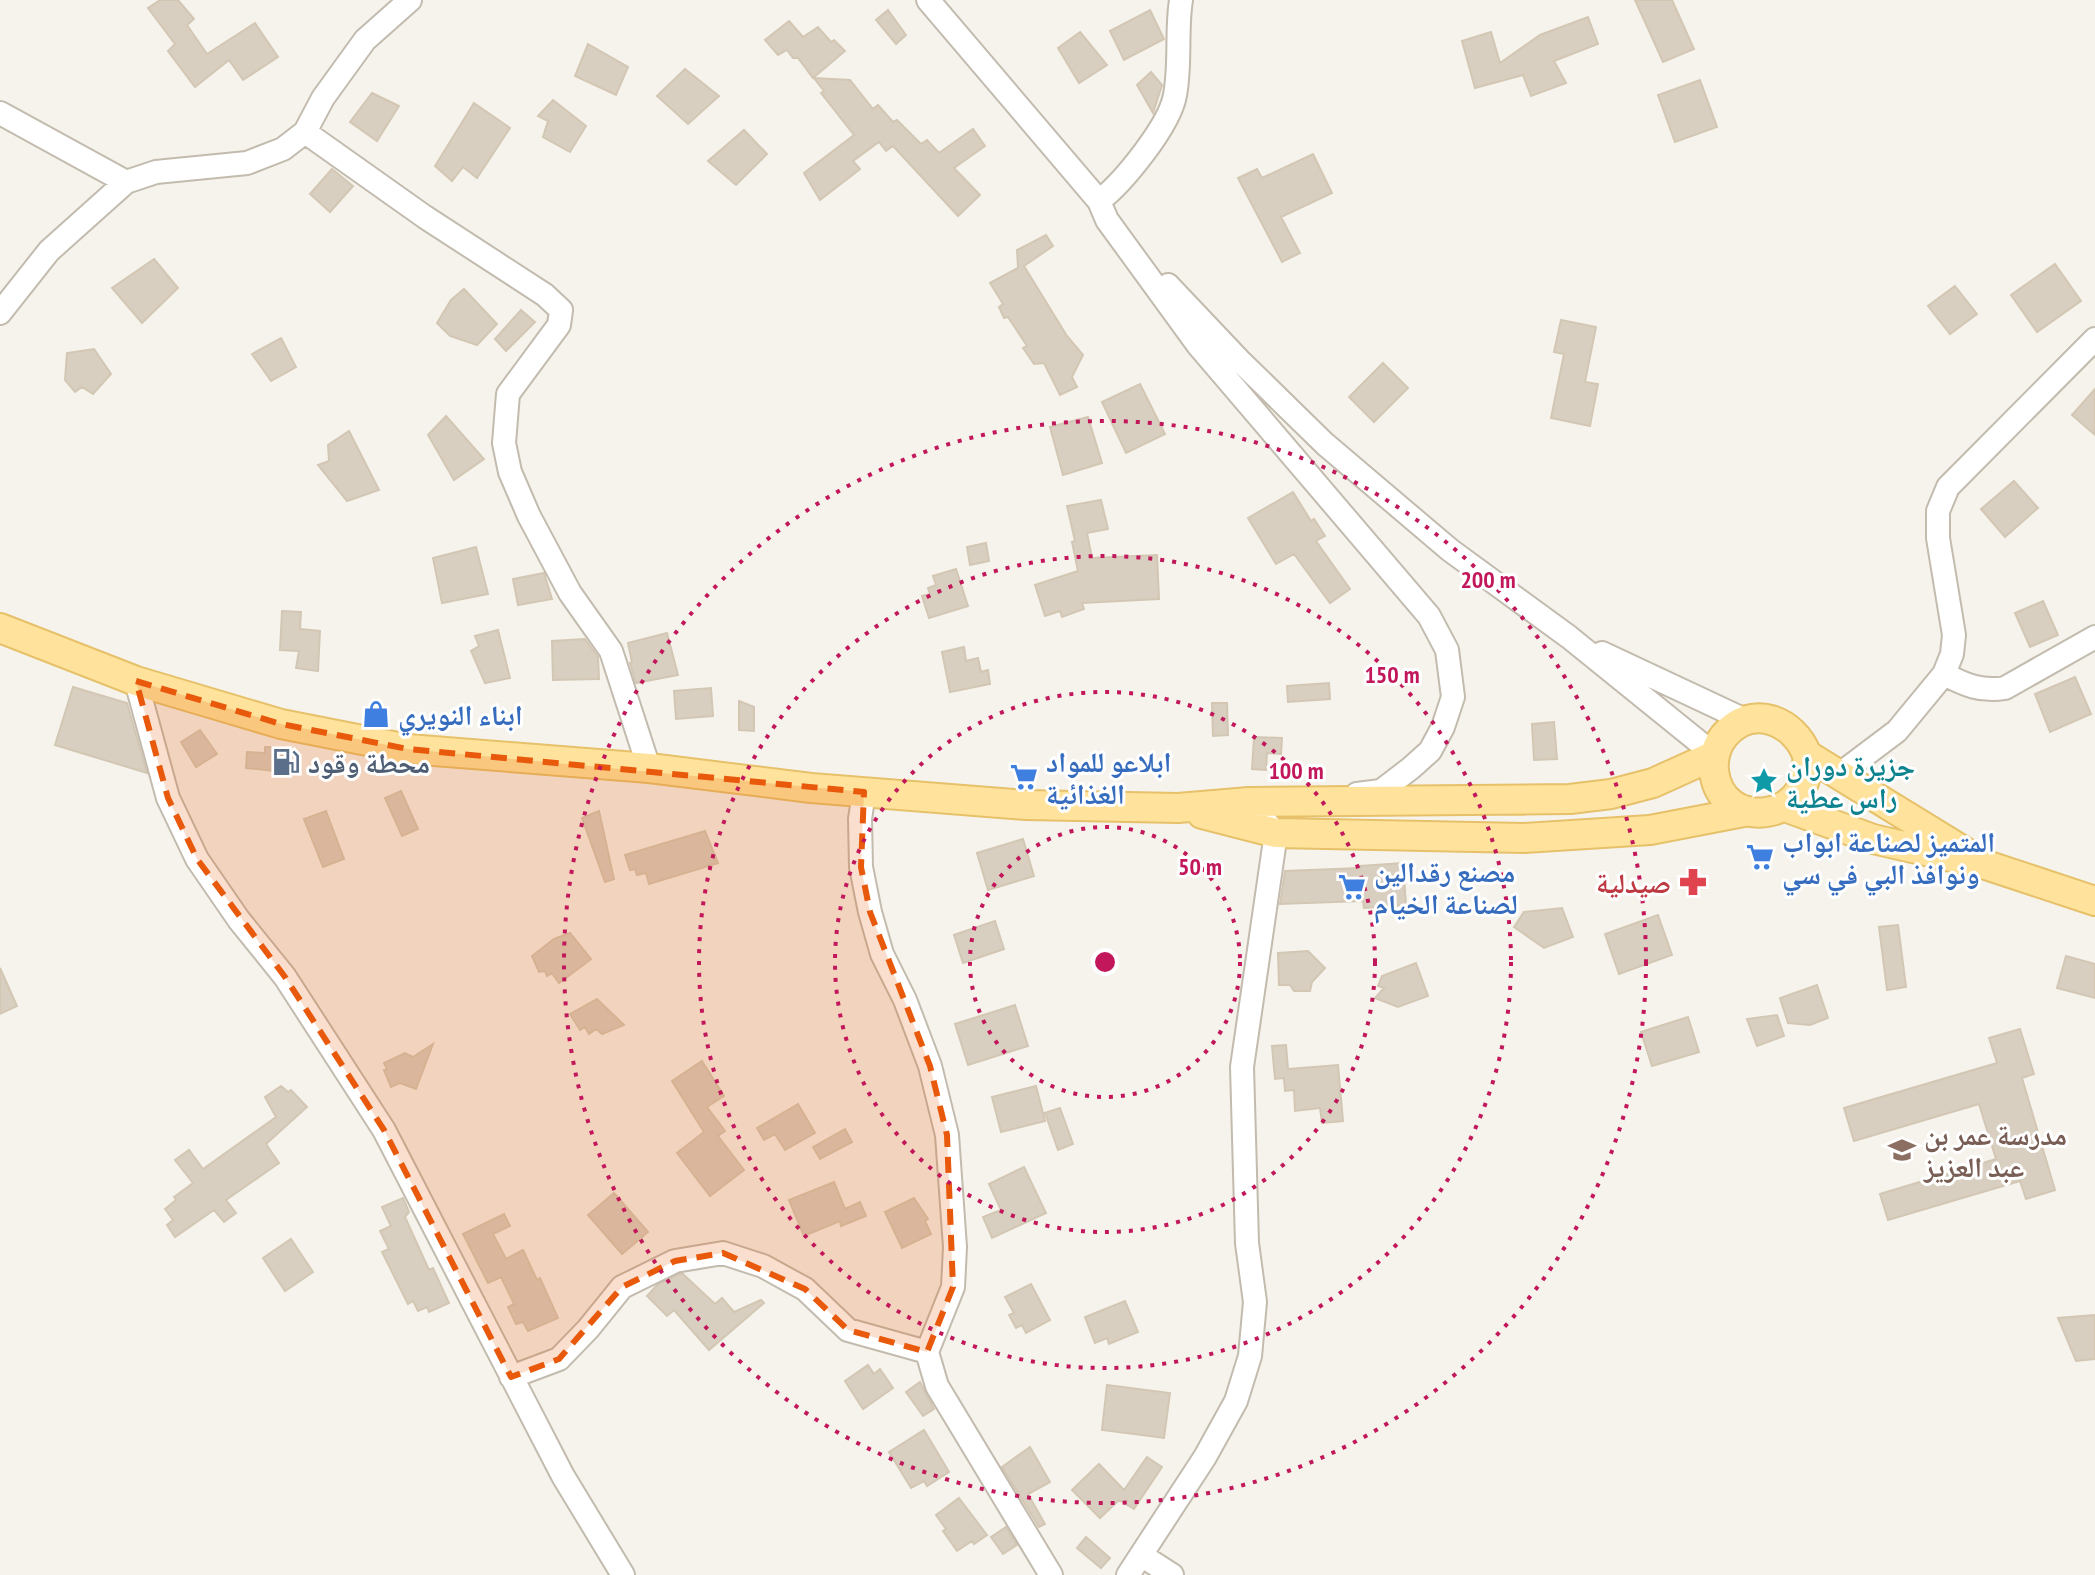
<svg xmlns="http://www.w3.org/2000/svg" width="2095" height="1575" viewBox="0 0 2095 1575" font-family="'PT Sans Narrow','Noto Naskh Arabic',sans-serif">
	<rect width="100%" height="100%" fill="#f6f3ec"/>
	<path fill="#d8cfc1" stroke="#d3c7b4" stroke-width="2" d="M160,0H178L194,19L187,25L207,54L255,23L278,57L243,80L229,60L195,87L168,51L175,44L148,8Z
		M1635,0H1672L1694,49L1663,62Z
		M888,10L906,35L896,44L876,20Z
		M1150,10L1164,39L1124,60L1110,31Z
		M1588,17L1598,44L1554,61L1566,83L1531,96L1523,75L1475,88L1462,41L1491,32L1500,63L1540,35Z
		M789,21L803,37L818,27L831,42L834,40L845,51L813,78L798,58H793L787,50L778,55L765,40Z
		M1080,32L1107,65L1079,83L1058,48Z
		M588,44L628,67L616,95L575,76Z
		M685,69L719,96L688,124L657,96Z
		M1151,72L1162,85L1153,113L1137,85Z
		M814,78L850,80L873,109L878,105L893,122L897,120L921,144L927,140L939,153L973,129L985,146L954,168L980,195L958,216L893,146L886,151L879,142L853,161L860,169L820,200L804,173L854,135L821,93L824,91Z
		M1700,80L1717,127L1675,142L1658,95Z
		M372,93L399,106L377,141L350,122Z
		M553,100L586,126L570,152L543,137L548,121L538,116Z
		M474,103L510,128L477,178L463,167L452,181L435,166Z
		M744,130L767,154L736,185L708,161Z
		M1313,154L1332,193L1281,217L1300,253L1282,262L1238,178L1257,169L1262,178Z
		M332,169L353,186L330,212L310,194Z
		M1046,235L1053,246L1024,266L1067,336L1083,355L1072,377L1077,387L1060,395L1044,363L1034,364L1023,348L1027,346L1008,317L1004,318L999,307L1003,304L990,283L1018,268L1017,250Z
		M154,259L178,288L142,323L112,288Z
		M2055,264L2081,301L2037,332L2011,295Z
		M1955,286L1977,314L1950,334L1928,306Z
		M464,289L497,324L477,345L450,336L437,323L451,300Z
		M521,310L535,322L506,351L495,339Z
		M1561,320L1596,327L1585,382L1598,384L1590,426L1551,418L1564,354L1554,352Z
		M281,338L296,367L271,381L252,354Z
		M94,349L111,374L93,394L82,387L75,392L65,380L67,353Z
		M1383,363L1408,388L1374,422L1349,397Z
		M1140,384L1165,434L1126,453L1102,402Z
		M2095,389V435L2072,415Z
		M446,416L484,459L454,480L428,435Z
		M1088,417L1102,463L1063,475L1050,427Z
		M349,431L379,490L347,501L318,465L329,461L328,445Z
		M2014,481L2038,508L2005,537L1981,509Z
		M1293,492L1311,521L1314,519L1325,536L1316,541L1350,589L1330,603L1294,554L1276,564L1248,518Z
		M1101,500L1108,529L1087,533L1092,558L1157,555L1159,599L1082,603L1084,609L1062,617L1060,611L1045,616L1035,585L1078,571L1072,542L1075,541L1067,506Z
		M986,543L989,561L970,565L967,547Z
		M476,547L488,594L442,603L433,558Z
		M956,569L968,606L929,618L922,596L930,594L928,588L936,585L933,576Z
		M544,573L552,599L518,605L513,579Z
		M2043,601L2058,635L2030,647L2015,613Z
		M282,611L301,612L300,629L320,631L318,671L296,668L299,651L280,650Z
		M498,630L510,678L485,683L471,651L479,646L475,636Z
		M667,633L678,675L636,683L630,663L632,662L628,643Z
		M585,639L598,657L599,679L553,680L552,641Z
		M964,647L966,661L978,658L981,672L988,670L990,684L950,692L942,652Z
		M2075,677L2091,714L2050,732L2035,694Z
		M1329,683L1330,699L1288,702L1287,686Z
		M73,687L127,703L147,773L55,745Z
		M711,688L713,716L676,719L674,691Z
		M739,701L754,707V731L739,730Z
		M1212,703H1227L1228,735L1213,736Z
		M1554,722L1557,759L1534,760L1532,724Z
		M200,730L217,754L196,767L181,742Z
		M1254,737L1282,738L1281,754L1267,753L1266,770L1252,769Z
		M265,747H285L284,772L246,768L247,752L265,753Z
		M401,791L418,829L402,836L385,798Z
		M326,811L344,859L323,867L304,819Z
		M599,811L614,879L605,882L582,818Z
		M705,831L718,863L649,884L646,873L637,875L635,869L630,870L625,855Z
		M1023,839L1034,876L988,890L977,853Z
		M1403,863L1406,905L1364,908L1363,901L1280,904L1285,871L1360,868V866Z
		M1562,908L1573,937L1544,948L1514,927L1524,912Z
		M1658,915L1672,955L1619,974L1605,934Z
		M995,921L1004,949L963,963L954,935Z
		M1898,925L1906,987L1887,990L1879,927Z
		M570,933L591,959L559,983L552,973L547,976L545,971L539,972L532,956L554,939Z
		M1308,951L1325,968L1312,982L1310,991H1294L1290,985H1279L1278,953Z
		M2066,956L2095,964V998L2057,988Z
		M1416,963L1428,996L1398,1007L1375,998L1384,988L1378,986L1382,976Z
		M0,968L17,1006L0,1014Z
		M1817,985L1828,1018L1810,1025L1788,1023L1780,998Z
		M597,999L624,1025L602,1034L596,1029L589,1034L585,1027L580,1030L570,1014Z
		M1015,1005L1028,1046L968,1065L955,1024Z
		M1777,1015L1784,1036L1757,1046L1747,1019Z
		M1688,1017L1699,1052L1652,1066L1641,1032Z
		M2020,1029L2034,1074L2022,1078L2055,1190L2026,1199L2020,1181L1888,1220L1880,1194L1996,1159L1979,1104L1854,1141L1844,1108L1997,1063L1989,1038Z
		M433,1044L416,1089L400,1083L391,1087L384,1070L387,1069L384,1063L405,1053L413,1057Z
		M1286,1045L1288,1069L1338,1065L1343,1121L1322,1123L1320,1108L1295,1111L1294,1090L1285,1091L1284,1078L1275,1079L1272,1046Z
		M702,1061L724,1096L707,1107L725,1131L718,1136L744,1170L710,1196L677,1153L704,1132L672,1081Z
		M281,1086L288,1092L291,1090L307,1107L266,1144L279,1163L226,1200L236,1213L224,1222L214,1210L175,1237L167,1225L173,1220L165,1209L176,1200L174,1197L193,1183L175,1160L189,1150L203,1169L276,1117L265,1097Z
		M1036,1086L1045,1121L1001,1132L992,1097Z
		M798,1104L815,1133L785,1150L775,1134L764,1140L757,1128Z
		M1060,1108L1073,1144L1058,1150L1045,1113Z
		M845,1129L852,1142L820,1159L813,1147Z
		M1024,1167L1046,1213L992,1238L983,1217L1001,1210L989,1184Z
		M834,1182L845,1209L860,1202L866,1216L841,1226L840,1221L804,1236L789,1200Z
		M614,1193L648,1232L622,1254L588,1215Z
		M403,1198L409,1212L405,1217L429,1270L433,1268L449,1303L429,1312L427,1307L418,1311L413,1301L408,1304L382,1252L389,1249L380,1231L391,1226L382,1207Z
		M914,1198L928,1219L925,1221L931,1234L902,1248L885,1212Z
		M504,1214L510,1226L493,1234L506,1259L523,1250L537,1280L540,1278L558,1318L528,1331L523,1322L516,1324L508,1307L514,1304L501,1277L488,1283L463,1234Z
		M291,1239L313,1272L285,1291L263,1258Z
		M679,1274H683L715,1304L722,1298L734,1312L761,1300L764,1303L709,1350L674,1310L667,1316L647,1296L657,1285Z
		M1031,1284L1050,1320L1026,1333L1022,1325L1016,1328L1009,1315L1014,1313L1005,1297Z
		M1125,1301L1138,1332L1109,1344L1107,1338L1095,1343L1085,1317Z
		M2095,1315V1359L2076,1361L2058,1318Z
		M868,1365L874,1374L880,1369L893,1388L863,1409L845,1381Z
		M920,1382L934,1409L923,1416L906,1392Z
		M1107,1385L1170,1393L1164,1438L1102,1430Z
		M924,1430L949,1472L927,1486L924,1481L911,1488L889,1452Z
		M1030,1447L1050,1482L1028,1494L1045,1524L1039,1527L1002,1467Z
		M1147,1457L1162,1467L1134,1509L1119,1500L1100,1518L1072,1490L1099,1464L1124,1490Z
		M959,1498L987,1535L974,1544L972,1541L957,1551L943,1531L946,1529L936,1515Z
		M1006,1527L1017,1545L1003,1554L991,1537Z
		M1086,1537L1110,1558L1101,1568L1077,1548Z"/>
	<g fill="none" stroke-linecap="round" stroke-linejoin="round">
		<g stroke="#c2bbae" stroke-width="26">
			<path id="minor" d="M928,0L1099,201L1107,220L1198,345L1429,616L1447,650L1453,697L1443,727L1430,751L1411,768L1381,791L1357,794
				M0,113L126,182
				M305,132L425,217L545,295L561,310L559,325L508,394L504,443L510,472L529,516L570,593L611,651L649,768
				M1099,201C1123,183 1170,125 1175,95C1181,63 1176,31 1181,0
				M1168,285L1239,360L1325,444L1450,550L1569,637L1715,755
				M0,313L49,251L126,182L156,172L247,163L283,149L305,132L323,98L365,40L410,0
				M1602,653L1747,721
				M1944,674C1965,685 1981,692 2005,688L2095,637
				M136,681L168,798L197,859L239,920L285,977L384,1130L563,1476L623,1575
				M1840,774L1897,731L1944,674L1952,654L1954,635L1938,538V511L1948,487L2095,339
				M864,792L860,819L861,867L870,912L882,954L905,1000L930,1066L947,1135L955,1247L953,1287L927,1352L937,1386L1051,1575
				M511,1377L559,1359L588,1329L622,1287L675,1261L723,1253L763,1266L805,1289L848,1330L927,1352
				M1141,1555L1172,1575
				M1128,1575L1205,1457L1236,1401L1250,1356L1255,1302L1247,1243L1242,1067L1276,833L1265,821"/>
		</g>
		<g stroke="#e6c16a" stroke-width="32">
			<path id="major" d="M0,628L136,681L281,724L408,749L649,768L811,788L1026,805L1178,808L1249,802L1570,799L1611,794L1653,783L1715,755
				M1807,755C1814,824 1721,833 1714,771C1713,758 1716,746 1724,736C1751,703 1794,720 1807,755L1986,865
				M1785,807L1873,839L1986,865L2095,901
				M1202,814L1276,833L1524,838L1650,830L1749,811"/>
		</g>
		<use href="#minor" stroke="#fff" stroke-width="22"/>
		<use href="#major" stroke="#ffe39c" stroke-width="28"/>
	</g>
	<path fill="#e8590c" fill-opacity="0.2" stroke="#e8590c" stroke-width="6" stroke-dasharray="16 10" stroke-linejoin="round" d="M136,681L281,724L408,749L864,792L861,867L870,912L930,1066L947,1135L953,1287L927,1352L848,1330L805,1289L723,1253L675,1261L622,1287L559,1359L511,1377L384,1130L285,977L197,859L168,798Z"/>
	<g fill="none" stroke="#c2185b" stroke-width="4" stroke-dasharray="4 8">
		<circle cx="1105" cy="962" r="135"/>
		<circle cx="1105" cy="962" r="270"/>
		<circle cx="1105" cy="962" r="406"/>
		<circle cx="1105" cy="962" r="541"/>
	</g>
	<defs>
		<g id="shop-bare" transform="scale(2.16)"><path d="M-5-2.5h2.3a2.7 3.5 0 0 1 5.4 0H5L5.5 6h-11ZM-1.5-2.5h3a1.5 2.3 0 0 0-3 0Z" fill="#3f7fe0" stroke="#fff" stroke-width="2.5" paint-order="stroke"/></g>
		<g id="fuel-bare" transform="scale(2.16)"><path d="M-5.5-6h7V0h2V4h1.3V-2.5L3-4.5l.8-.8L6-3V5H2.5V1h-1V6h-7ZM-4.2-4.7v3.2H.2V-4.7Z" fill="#5c6f8a" stroke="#fff" stroke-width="2.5" paint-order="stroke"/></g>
		<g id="supermarket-bare" transform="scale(2.16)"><path d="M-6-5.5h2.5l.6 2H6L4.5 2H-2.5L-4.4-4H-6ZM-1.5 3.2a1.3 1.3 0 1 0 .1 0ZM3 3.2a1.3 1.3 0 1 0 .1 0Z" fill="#3f7fe0" stroke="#fff" stroke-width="2.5" paint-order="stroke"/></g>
		<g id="sight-bare" transform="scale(2.16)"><path d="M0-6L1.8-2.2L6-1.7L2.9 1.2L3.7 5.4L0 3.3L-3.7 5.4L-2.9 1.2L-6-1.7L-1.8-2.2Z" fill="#0f9aa8" stroke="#fff" stroke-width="2.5" paint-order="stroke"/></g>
		<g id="pharmacy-bare" transform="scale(2.16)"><path d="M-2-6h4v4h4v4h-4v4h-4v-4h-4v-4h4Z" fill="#e0444e" stroke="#fff" stroke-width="2.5" paint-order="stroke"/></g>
		<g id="school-bare" transform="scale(2.16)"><path d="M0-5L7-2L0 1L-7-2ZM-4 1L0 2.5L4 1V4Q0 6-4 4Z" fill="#8d6e63" stroke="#fff" stroke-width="2.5" paint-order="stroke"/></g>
	</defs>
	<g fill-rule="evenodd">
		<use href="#shop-bare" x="376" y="714"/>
		<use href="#fuel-bare" x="286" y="762"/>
		<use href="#supermarket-bare" x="1024" y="777"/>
		<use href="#sight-bare" x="1764" y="781"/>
		<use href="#supermarket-bare" x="1760" y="857"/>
		<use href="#pharmacy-bare" x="1693" y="882"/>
		<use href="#supermarket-bare" x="1352" y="887"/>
		<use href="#school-bare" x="1902" y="1150"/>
	</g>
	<g text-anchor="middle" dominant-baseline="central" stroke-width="6" stroke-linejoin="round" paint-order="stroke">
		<g font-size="28" font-weight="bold" fill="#366cbe" stroke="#fff" text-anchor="start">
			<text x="398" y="714">ابناء النويري</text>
			<text x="1046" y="761">ابلاعو للمواد<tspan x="1046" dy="32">الغذائية</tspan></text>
			<text x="1782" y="841">المتميز لصناعة ابواب<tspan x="1782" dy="32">ونوافذ البي في سي</tspan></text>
			<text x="1374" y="871">مصنع رقدالين<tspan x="1374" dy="32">لصناعة الخيام</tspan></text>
		</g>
		<g font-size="28" font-weight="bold" fill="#4e5e75" stroke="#fff" text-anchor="start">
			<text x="308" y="762">محطة وقود</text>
		</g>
		<g font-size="28" font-weight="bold" fill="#0d838f" stroke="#fff" text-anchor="start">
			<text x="1786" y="765">جزيرة دوران<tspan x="1786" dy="32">راس عطية</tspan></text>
		</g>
		<g font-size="28" font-weight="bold" fill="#be3a42" stroke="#fff" text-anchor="end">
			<text x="1671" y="882">صيدلية</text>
		</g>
		<g font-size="28" font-weight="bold" fill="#785e54" stroke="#fff" text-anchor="start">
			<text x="1924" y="1134">مدرسة عمر بن<tspan x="1924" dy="32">عبد العزيز</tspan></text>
		</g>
	</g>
	<circle cx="1105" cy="962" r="12" fill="#c2185b" stroke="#fff" stroke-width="4"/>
	<g font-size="24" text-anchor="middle" font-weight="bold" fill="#c2185b" stroke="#fff" stroke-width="6" stroke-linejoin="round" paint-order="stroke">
		<text x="1488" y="588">200 m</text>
		<text x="1392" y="683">150 m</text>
		<text x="1296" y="779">100 m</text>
		<text x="1200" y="875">50 m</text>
	</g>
</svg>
